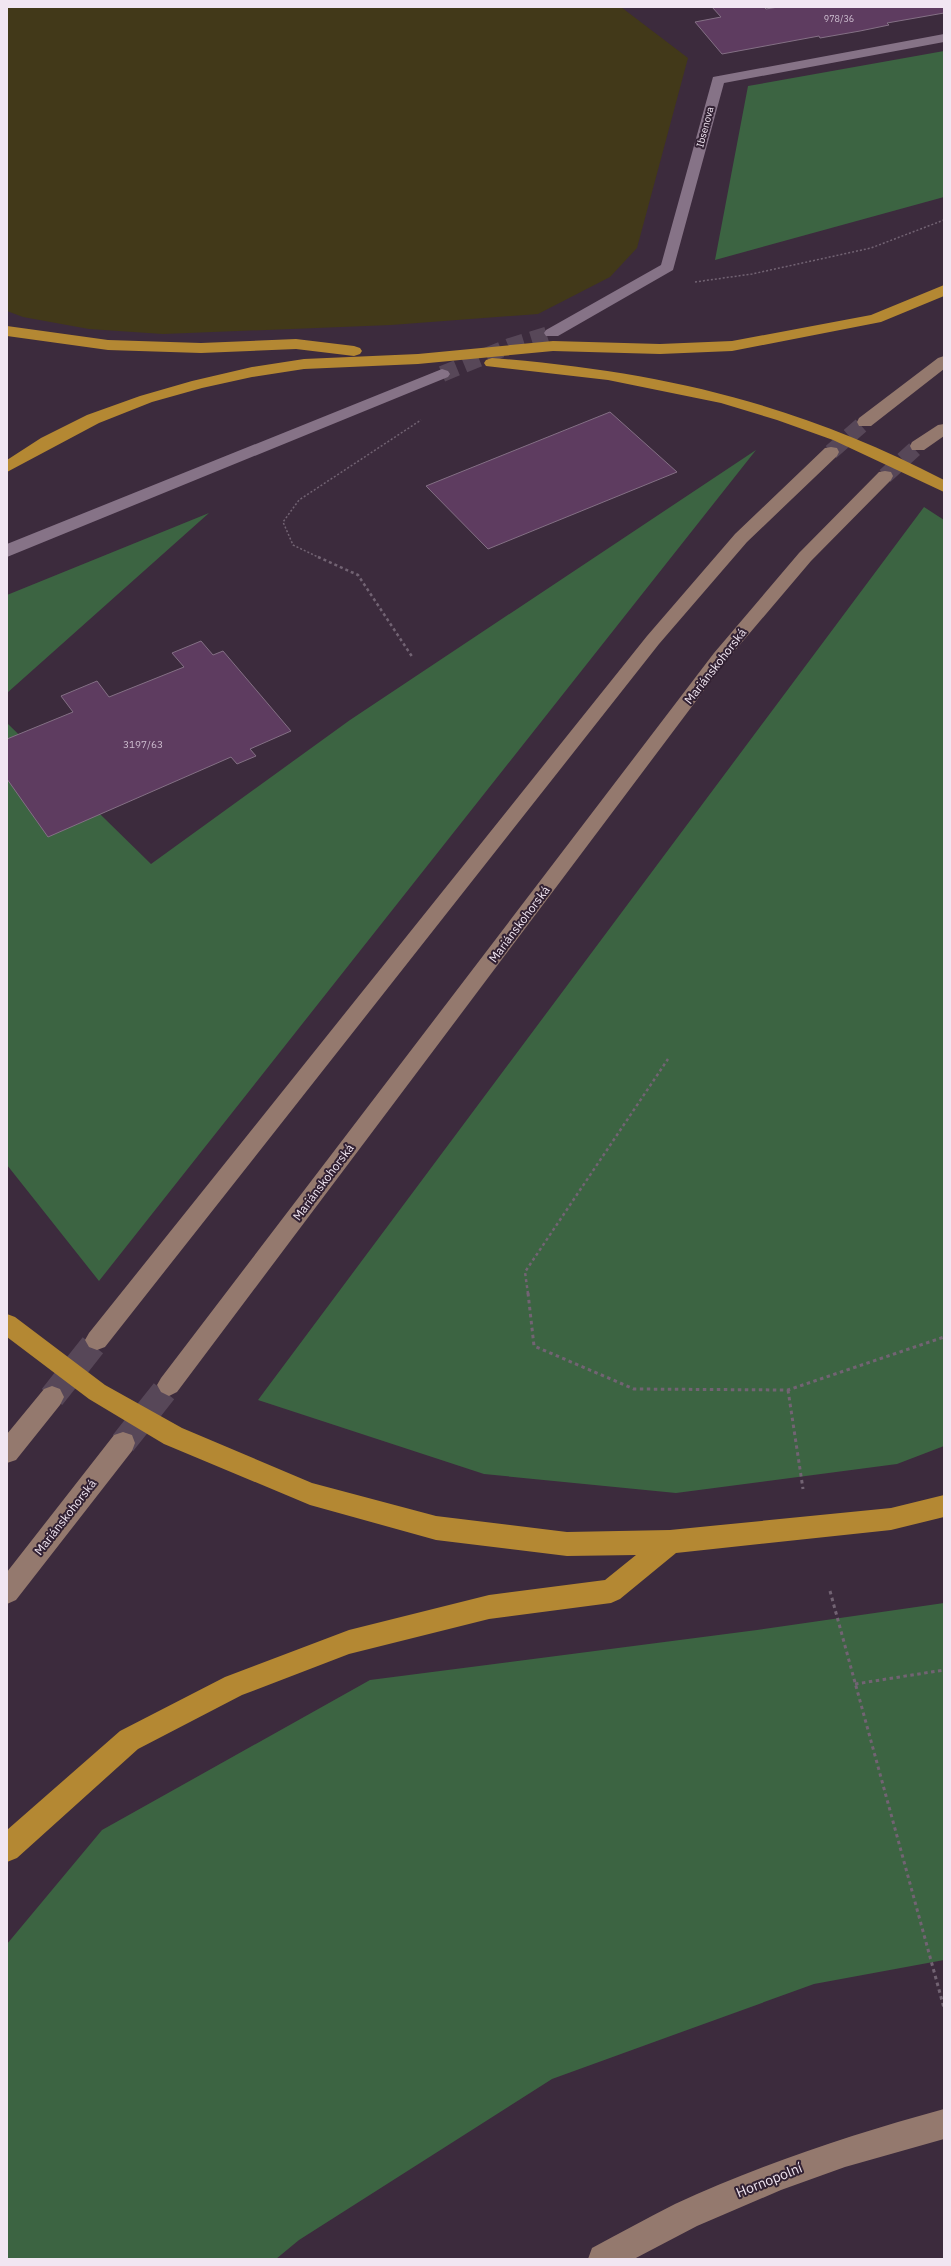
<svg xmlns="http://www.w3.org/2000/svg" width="951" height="2266" viewBox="0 0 951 2266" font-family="'IBM Plex Sans',sans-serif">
	<rect width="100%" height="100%" fill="#3c2b3d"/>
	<path fill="#3c6442" d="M944,51V197L715,260L748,86Z
		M756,450L99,1281L7,1165V723L151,864L350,720Z
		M924,507L944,520V1446L897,1464L676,1493L484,1474L258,1400Z
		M209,513L7,693V595Z
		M944,1603V1960L814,1984L552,2079L299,2240L276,2259H7V1944L102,1830L370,1680L757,1630Z"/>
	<path fill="#423919" d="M7,7H621L688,58L637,248L610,277L538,314L391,325L163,334L89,329L23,317L7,311Z"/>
	<path fill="#5e3c60" stroke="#847085" d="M712,7H764L766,9L778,7H944V13L887,23L889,25L860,31L820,38L819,36L722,54L695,22L721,17Z
		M610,412L677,472L488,549L426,486Z
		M201,641L213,655L223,651L291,731L250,749L256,756L237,764L231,757L48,837L7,779V739L73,712L61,696L97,681L109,697L184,667L172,653Z"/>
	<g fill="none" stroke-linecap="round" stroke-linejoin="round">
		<path stroke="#574758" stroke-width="16" stroke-dasharray="16 8" stroke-linecap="butt" d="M442,374L510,346L552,333"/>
		<path stroke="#574758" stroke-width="16" stroke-dasharray="16 8" stroke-linecap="butt" d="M831,452L865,422
			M885,476L918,446"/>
		<path stroke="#574758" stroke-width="26" stroke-dasharray="26 14" stroke-linecap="butt" d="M52,1397L97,1340
			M123,1443L169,1385"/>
		<path stroke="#726373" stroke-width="1.5" stroke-dasharray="2 2" stroke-linecap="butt" d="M695,282L752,274L871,248L944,220
			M320,558L293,545L283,522L299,500L421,420"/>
		<path stroke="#726373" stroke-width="2.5" stroke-dasharray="3 3" stroke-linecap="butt" d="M318,557L358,575L413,658
			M528,1294L525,1272L668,1059"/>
		<path stroke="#726373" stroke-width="3" stroke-dasharray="3.5 3.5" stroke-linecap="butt" d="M528,1293L534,1346L634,1389L788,1390L944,1337
			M788,1390L803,1489
			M830,1591L944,2008
			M855,1684L944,1670"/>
		<path fill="#867387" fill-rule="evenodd" d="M944,34V42L724,83L673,270L558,336H546L544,333L546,330L661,265L713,77Z
			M442,369L448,371L450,374L448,377L7,557V544Z"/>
		<path fill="#94796e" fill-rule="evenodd" d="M944,356V369L871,426H859L857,422L859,418L938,358Z
			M944,424V436L924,450H912L910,446L912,442L938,425Z
			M831,447L837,448L839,452L837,456L747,542L659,644L105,1347L97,1350L89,1347L85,1340L89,1333L647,636L735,534L825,448Z
			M885,471L891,472L893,476L891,480L811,561L726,661L177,1392L169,1396L161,1392L157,1385L161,1378L714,653L799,553L879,472Z
			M52,1386L60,1389L64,1397L60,1405L16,1460L7,1463V1434L44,1389Z
			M123,1432L132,1435L135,1443L132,1451L16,1600L7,1604V1572L114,1435Z
			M944,2109V2139L845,2167L781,2190L697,2226L634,2259H588L592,2248C620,2233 647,2218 675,2204C762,2164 852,2134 944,2109Z"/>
		<path fill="#b48833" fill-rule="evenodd" d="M944,285V296L881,322L732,351L660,354L553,351L418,364L304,369L252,377L202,388L152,402L99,423L7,472V460L41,438L87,415L140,396L192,381L252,367L304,359L418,354L553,341L660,344L732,341L871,315Z
			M7,326L108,340L201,343L296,339L354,346L360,348L362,351L360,354L354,356L296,349L201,353L108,350L7,336Z
			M492,358C657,371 797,403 944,480V492L833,440L777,420L721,403L608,380L486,366L484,363L486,360Z
			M7,1314L15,1317L105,1385L182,1428L312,1483L436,1516L567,1532L670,1530L891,1508L944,1495V1517L891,1530L676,1553L620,1599L611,1603L489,1619L349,1654L242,1695L138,1749L17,1858L7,1862V1830L120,1731L225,1677L349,1630L489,1595L605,1580L636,1555L567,1556L436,1540L310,1505L164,1444L89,1399L7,1337Z"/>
	</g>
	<g text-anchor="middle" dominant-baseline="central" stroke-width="4" stroke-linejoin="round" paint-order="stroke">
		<g font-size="9" fill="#ccbcce">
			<text x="839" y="18">978/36</text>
		</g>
		<g font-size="10" fill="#f1e6f2" stroke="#322133">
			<text transform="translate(705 127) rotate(-75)">Ibsenova</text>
		</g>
		<g font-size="10" fill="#ccbcce">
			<text x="143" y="744">3197/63</text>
		</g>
		<g font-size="12" fill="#f1e6f2" stroke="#322133">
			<text transform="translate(715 666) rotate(-52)">Mariánskohorská</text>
			<text transform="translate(519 924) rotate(-53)">Mariánskohorská</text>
			<text transform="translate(323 1182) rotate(-53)">Mariánskohorská</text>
			<text transform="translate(65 1517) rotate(-52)">Mariánskohorská</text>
		</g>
		<g font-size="14" fill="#f1e6f2" stroke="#322133">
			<text transform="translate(769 2180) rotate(-22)">Hornopolní</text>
		</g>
	</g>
	<rect width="951" height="2266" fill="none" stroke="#f1e6f2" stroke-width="16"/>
</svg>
